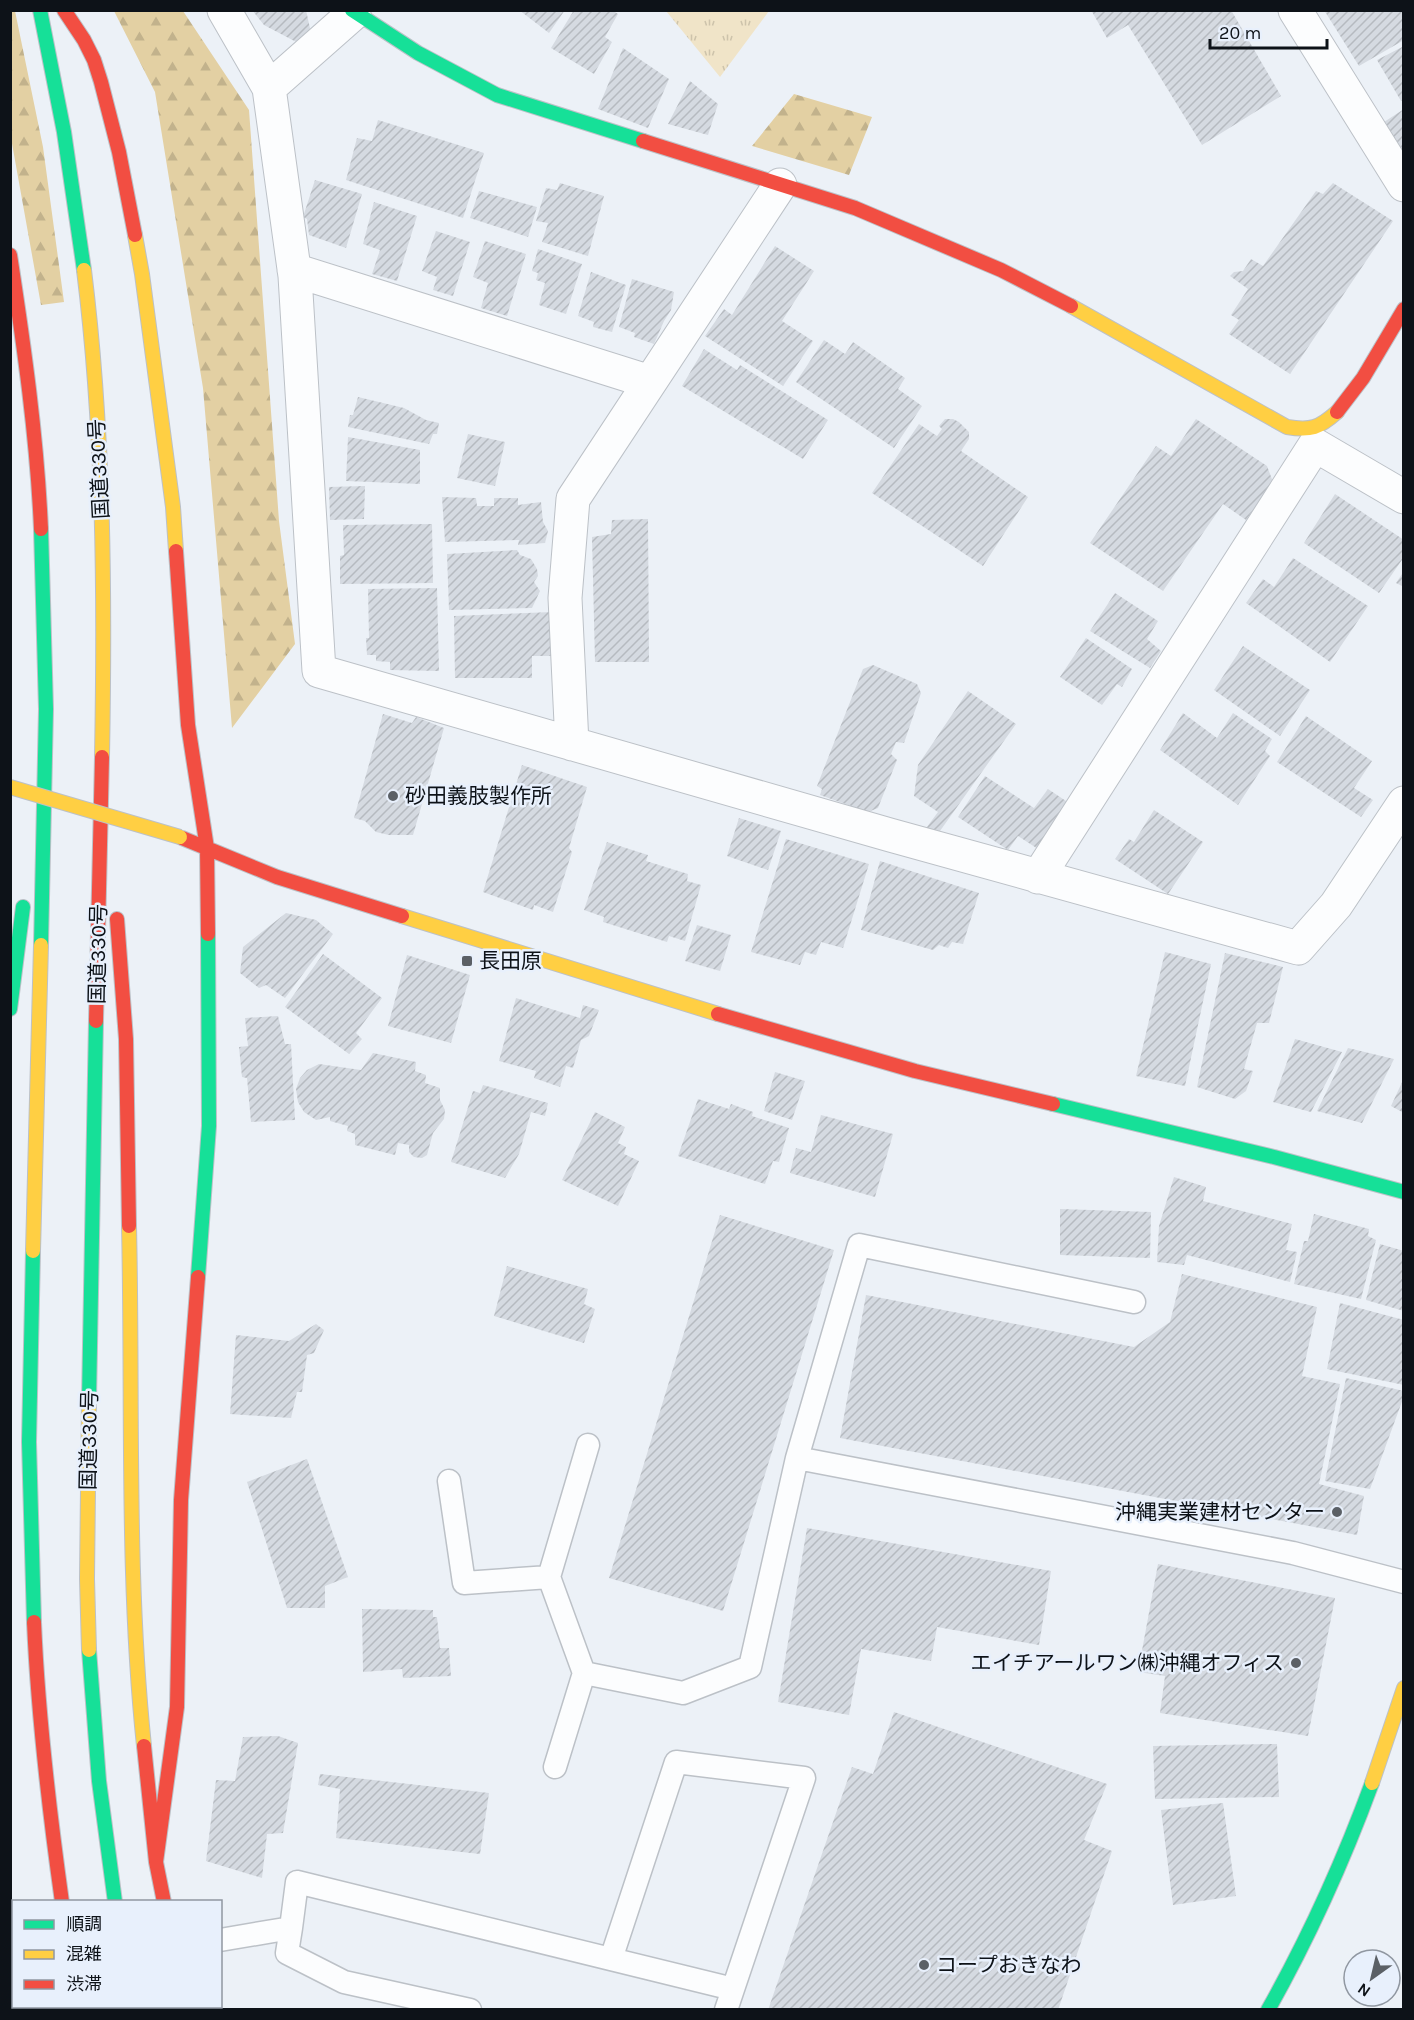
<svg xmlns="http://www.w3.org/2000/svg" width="1414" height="2020" viewBox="0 0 1414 2020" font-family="Karla,'Noto Sans JP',sans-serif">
	<defs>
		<pattern id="grass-tufts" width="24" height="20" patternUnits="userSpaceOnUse" patternTransform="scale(1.5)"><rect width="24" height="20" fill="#f0e4c8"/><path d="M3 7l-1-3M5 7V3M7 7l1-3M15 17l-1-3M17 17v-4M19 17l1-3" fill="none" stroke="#cdc3ab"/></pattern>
		<pattern id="forest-firs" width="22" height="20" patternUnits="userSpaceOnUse" patternTransform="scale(1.5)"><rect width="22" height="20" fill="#e3d0a3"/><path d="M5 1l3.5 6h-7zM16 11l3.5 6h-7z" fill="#c2b28c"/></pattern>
		<pattern id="building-hatch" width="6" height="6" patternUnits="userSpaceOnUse" patternTransform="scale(1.5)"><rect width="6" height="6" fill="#d5dae1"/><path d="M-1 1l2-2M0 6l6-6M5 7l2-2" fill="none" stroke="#b6bac0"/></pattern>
	</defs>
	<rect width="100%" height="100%" fill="#ecf1f7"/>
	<path fill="url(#grass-tufts)" d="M666,11H769L720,77Z"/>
	<path fill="url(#forest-firs)" d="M10,11H15L43,147L64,302L41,305L11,138Z
		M114,11H183L249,110L279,521L295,644L232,728L203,388L155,92Z
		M794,94L872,117L849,175L752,146Z"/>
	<path fill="url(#building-hatch)" d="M252,10H306L311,33L300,44L264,25Z
		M519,10H565L549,33Z
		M574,10H612L618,14L605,37L612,42L594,74L551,48Z
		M1091,10H1231L1281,96L1202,145L1128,25L1107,38Z
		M1324,10H1404V40L1359,66Z
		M1404,46V99L1401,101L1377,60Z
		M623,48L669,79L648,128L598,109Z
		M690,81L718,104L708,135L668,124Z
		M1404,109V152L1384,122Z
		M378,120L484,153L463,218L346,180L357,138L372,141Z
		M315,180L362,194L346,248L309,235L307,219L303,217Z
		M560,183L604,196L588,256L542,242L548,223L536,221L546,188L557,190Z
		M1333,183L1393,221L1290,374L1229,334L1239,320L1231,315L1248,289L1230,276L1234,272L1243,271L1251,259L1263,266L1316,191L1323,194Z
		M479,191L537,207L528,237L470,218Z
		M374,202L417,216L397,281L372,274L380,250L363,244Z
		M436,231L470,242L453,296L433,290L437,277L422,271Z
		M485,241L526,254L507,316L481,308L488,283L473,277Z
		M775,246L814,271L782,321L813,341L783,386L705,336L724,309L732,315Z
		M538,249L582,264L566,314L539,305L545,283L536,280L538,273L532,271Z
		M591,272L626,285L612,332L593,327L594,322L578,316Z
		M632,279L674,292L671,310L664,321L654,344L634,337L635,333L619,327Z
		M824,340L845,354L853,342L905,378L898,389L922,406L894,448L796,382Z
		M704,349L737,370L740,365L828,420L803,459L682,386Z
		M358,397L404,408L426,420L439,423L437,434H433L429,444L348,427L350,415H353Z
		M945,419H953L959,422L969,432V439L961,451L1028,497L983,566L872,493L919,424L937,436L942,429L939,426Z
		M1196,419L1267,466L1273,482L1246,520L1223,504L1163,591L1090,543L1156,446L1171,456Z
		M468,434L505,442L495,486L457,478Z
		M348,437L420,450V484L346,481Z
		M365,486L364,519L330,520L329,487Z
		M1335,494L1404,540V557L1379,593L1304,543Z
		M442,497L476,498L477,506H494V498H518V505L541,502L543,522L548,531L545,543L518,545L519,540L445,542Z
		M648,519L649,662H595L592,537L611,534L612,520Z
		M432,524L433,583L340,584V556L344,555L343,525Z
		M517,550L520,555L531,559L537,569L538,576L534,582L540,591L532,608L449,610L447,554Z
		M1293,558L1368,606L1330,662L1246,603L1263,579L1274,587Z
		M1404,571V587L1396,583Z
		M437,588L439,671L390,670V662L376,661V655H367L366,638H369L368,589Z
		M1115,593L1158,621L1147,639L1161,651L1150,668L1090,631Z
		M552,612L553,656H532V678H455L454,616Z
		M1086,638L1132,669L1122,687L1117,684L1102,705L1060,677Z
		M1243,646L1310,690L1280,736L1214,690Z
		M873,665L917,684L921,693L904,743L896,742L891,754L897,760L878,808L868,812L820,795L822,789L817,786L863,669Z
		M968,691L1016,724L935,838L924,831L938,812L914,796L918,765Z
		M1183,713L1217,738L1233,713L1272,739L1265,751L1270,756L1238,805L1160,750Z
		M383,714L412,723L416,717L444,728L413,835H389L376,832L365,821L354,818Z
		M1306,716L1372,761L1354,788L1373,800L1361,817L1277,762Z
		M522,765L587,787L569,848L572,852L553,912L534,905L533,910L483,892Z
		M985,776L1034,808L1048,789L1069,803L1038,849L1018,836L1008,850L958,817Z
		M1154,810L1203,842L1168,894L1115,859L1129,839L1134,842Z
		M739,818L781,831L768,870L727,856Z
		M786,839L869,864L843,948L821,942L816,955L805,952L800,965L751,952Z
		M607,842L648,855L646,861L688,874L687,881L701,885L685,941L669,936L667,942L603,922L604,917L584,910Z
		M880,861L979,893L963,944L952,942L948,948L939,945L933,950L861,930Z
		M286,913L316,920L333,934L285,998L266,985L259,988L240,973L243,947Z
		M697,925L731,935L720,971L685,961Z
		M1165,952L1211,964L1185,1086L1136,1076Z
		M1225,953L1283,967L1269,1023H1257L1244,1069L1253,1071L1246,1091L1235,1099L1197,1087Z
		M323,954L382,998L356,1033L362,1039L349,1054L285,1007Z
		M407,955L470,975L451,1043L388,1026Z
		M516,998L580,1018L583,1005L599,1010L589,1036L581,1040L573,1068L566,1066L560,1087L534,1078L536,1071L499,1061Z
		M278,1016L285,1044H291L295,1120L251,1122L247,1078L242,1077L239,1047L248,1046L245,1018Z
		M1295,1039L1342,1052L1311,1112L1273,1102Z
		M1348,1048L1394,1059L1362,1123L1317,1111Z
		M373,1053L416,1062L415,1071L426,1075L425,1083L440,1088V1100L445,1110L444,1119L433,1133L427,1155L422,1158L414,1157L409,1152V1145L398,1143L395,1155L355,1145V1134L347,1131L348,1126L330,1121V1117L316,1120L304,1112L298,1102L296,1089L300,1078L307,1070L319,1064L361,1070Z
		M775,1072L805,1081L792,1120L764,1111Z
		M1404,1078V1113L1391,1106Z
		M483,1085L548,1103L545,1116L531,1112L519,1154L505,1178L451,1162L473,1091L480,1093Z
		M698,1099L729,1109L731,1104L753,1112L752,1116L789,1128L779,1162L773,1161L765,1184L678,1156Z
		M595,1112L625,1127L618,1143L626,1147L624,1154L639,1161L618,1206L562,1180Z
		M821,1115L893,1134L875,1197L790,1173L796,1148L811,1152Z
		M1174,1177L1206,1187L1203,1201L1292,1224L1286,1250L1297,1252L1290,1282L1187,1255L1184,1265L1157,1262L1159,1226Z
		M1060,1209L1151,1212L1150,1258L1060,1255Z
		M1314,1214L1369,1229L1368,1236L1376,1240L1361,1299L1294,1284L1304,1241H1308Z
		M720,1215L834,1250L723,1611L609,1578Z
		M1380,1244L1404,1251V1311L1366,1300Z
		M507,1266L588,1289L584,1304L595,1309L584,1343L494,1316Z
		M1182,1274L1317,1307L1302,1376L1340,1384L1319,1484L1364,1496L1357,1535L840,1438L866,1295L1134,1347L1170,1322Z
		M1340,1303L1404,1320V1385L1327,1369Z
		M316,1324L324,1330L314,1353L307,1355L302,1392H297L291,1418L230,1414L236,1335L289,1341Z
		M1346,1378L1404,1391V1396L1370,1489L1325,1481Z
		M307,1459L348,1577L325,1586V1608H287L247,1482Z
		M807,1528L1051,1571L1039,1645L937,1627L931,1661L861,1649L849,1715L778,1702Z
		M1158,1564L1335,1598L1308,1736L1160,1713L1165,1676L1138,1672Z
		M362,1609L433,1610V1617H437L440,1648H449L451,1676L403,1678L402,1669L363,1672Z
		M894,1712L1107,1784L1084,1840L1112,1851L1058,2010H768L852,1767L873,1774Z
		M278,1736L298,1743L283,1833L267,1834L262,1878L206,1861L216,1780L235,1781L243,1737Z
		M1277,1744L1279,1797L1155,1799L1153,1746Z
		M320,1774L489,1793L480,1854L336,1838L340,1789L318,1785Z
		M1223,1803L1236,1896L1173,1905L1161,1810Z"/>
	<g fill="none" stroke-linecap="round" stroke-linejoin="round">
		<g stroke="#bcc1c7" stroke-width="25">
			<path id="lane" d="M797,1458L859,1245L1134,1302
				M449,1481L464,1583L549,1577L584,1673L683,1693L750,1667L797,1458L1293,1553L1404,1582
				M549,1577L588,1445
				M555,1767L584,1673
				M291,1928L287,1953L344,1982L470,2010
				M220,1940L291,1928L297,1882L733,1989
				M611,1959L676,1762L804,1778L726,2010"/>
		</g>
		<g stroke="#bcc1c7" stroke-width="35">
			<path id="street" d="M224,10L269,88L295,276L319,671L890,835L1298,948L1336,905L1404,803
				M1295,10L1404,185
				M269,88L354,13
				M294,270L650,382
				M572,744L565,598L573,499L780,185
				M1038,877L1315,445L1404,497"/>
		</g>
		<g stroke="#bcc1c7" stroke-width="16">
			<path id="fast" d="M40,10L64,132L84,270
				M352,10L418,53L497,95L643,141
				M41,945L46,709L41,529
				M10,1009L23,907
				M1053,1104L1274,1157L1404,1192
				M33,1251L29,1442L34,1622
				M198,1277L209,1126L208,934
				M89,1400L96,1021
				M89,1650L99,1781L115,1902
				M185,2006V2010
				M1268,2010C1309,1937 1343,1862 1372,1783"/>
		</g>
		<g stroke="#bcc1c7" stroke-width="16">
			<path id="slow" d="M135,235L142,274L173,507L176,551
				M84,270C104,431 105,595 102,757
				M1071,306L1287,427C1311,431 1319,428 1337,412
				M402,916L718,1014
				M129,1226C133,1399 126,1573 144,1746
				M33,1251L41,945
				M89,1400L87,1579L89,1650
				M1372,1783L1404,1688
				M10,1914L14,1932
				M26,2006L27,2010
				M80,2006V2010
				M135,2006V2010"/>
		</g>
		<g stroke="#bcc1c7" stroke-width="16">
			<path id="jam" d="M64,10L84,40L94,60L101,82L119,152L135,235
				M643,141L855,208L1001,270L1071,306
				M10,255C24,346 37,437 41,529
				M1337,412L1363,378L1404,309
				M176,551L188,725L207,848L208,934
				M182,838L277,877L402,916
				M117,919L126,1039L129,1226
				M718,1014L915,1071L1053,1104
				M96,1021L102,757
				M34,1622C38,1716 49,1809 62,1902
				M144,1746L156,1862L164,1902
				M156,1862L177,1707L181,1500L198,1277"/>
		</g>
		<use href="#lane" stroke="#fcfdfe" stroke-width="22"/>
		<use href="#street" stroke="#fcfdfe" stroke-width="33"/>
		<use href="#fast" stroke="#16e098" stroke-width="14"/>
		<use href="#slow" stroke="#ffcf43" stroke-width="14"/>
		<use href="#jam" stroke="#f24e42" stroke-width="14"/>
		<g stroke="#bcc1c7" stroke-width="16" stroke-linecap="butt">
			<path id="slow-bridge" d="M10,787L180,837"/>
		</g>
		<use href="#slow-bridge" stroke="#ffcf43" stroke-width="14"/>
	</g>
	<g fill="#5b6066" stroke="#e8f0fc" stroke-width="2">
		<circle cx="393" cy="796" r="6"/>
		<rect x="461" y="955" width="12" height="12" rx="3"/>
		<circle cx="1337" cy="1512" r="6"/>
		<circle cx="1296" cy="1663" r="6"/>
		<circle cx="924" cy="1965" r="6"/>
	</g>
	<g text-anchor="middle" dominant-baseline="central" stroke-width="5" stroke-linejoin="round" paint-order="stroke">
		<g font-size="21" fill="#0d1218" stroke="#e8f0fc">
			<text transform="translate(99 469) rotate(-93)">国道330号</text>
			<text transform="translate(98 954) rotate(-89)">国道330号</text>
			<text transform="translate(89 1440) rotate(-89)">国道330号</text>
		</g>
		<g font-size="21" fill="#0d1218" stroke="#e8f0fc" text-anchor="start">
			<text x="405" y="796">砂田義肢製作所</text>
			<text x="479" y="961">長田原</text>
			<text x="1325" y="1512" text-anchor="end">沖縄実業建材センター</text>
			<text x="1284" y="1663" text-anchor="end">エイチアールワン㈱沖縄オフィス</text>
			<text x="936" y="1965">コープおきなわ</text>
		</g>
	</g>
	<rect width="1414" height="2020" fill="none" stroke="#0d1218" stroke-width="24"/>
	<rect x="12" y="1900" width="210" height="108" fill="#e8f0fc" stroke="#9097a1" stroke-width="1.5"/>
	<rect x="24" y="1920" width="30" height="9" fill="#16e098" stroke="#9097a1" stroke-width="1.5"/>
	<text x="66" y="1930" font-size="18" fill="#0d1218">順調</text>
	<rect x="24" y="1950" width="30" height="9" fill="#ffcf43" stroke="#9097a1" stroke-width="1.5"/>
	<text x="66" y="1960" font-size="18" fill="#0d1218">混雑</text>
	<rect x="24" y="1980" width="30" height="9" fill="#f24e42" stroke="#9097a1" stroke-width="1.5"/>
	<text x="66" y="1990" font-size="18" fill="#0d1218">渋滞</text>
	<g transform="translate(1372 1978) rotate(214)"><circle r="28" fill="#e8f0fc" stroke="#9097a1" stroke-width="1.5"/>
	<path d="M0-4.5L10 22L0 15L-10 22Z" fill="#5b6066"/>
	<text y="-9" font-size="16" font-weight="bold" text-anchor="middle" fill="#0d1218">N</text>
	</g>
	<path d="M1210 39v9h117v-9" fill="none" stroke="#0d1218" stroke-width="3"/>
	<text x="1219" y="39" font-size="18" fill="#0d1218" stroke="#e8f0fc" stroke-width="4.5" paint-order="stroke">20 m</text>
</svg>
